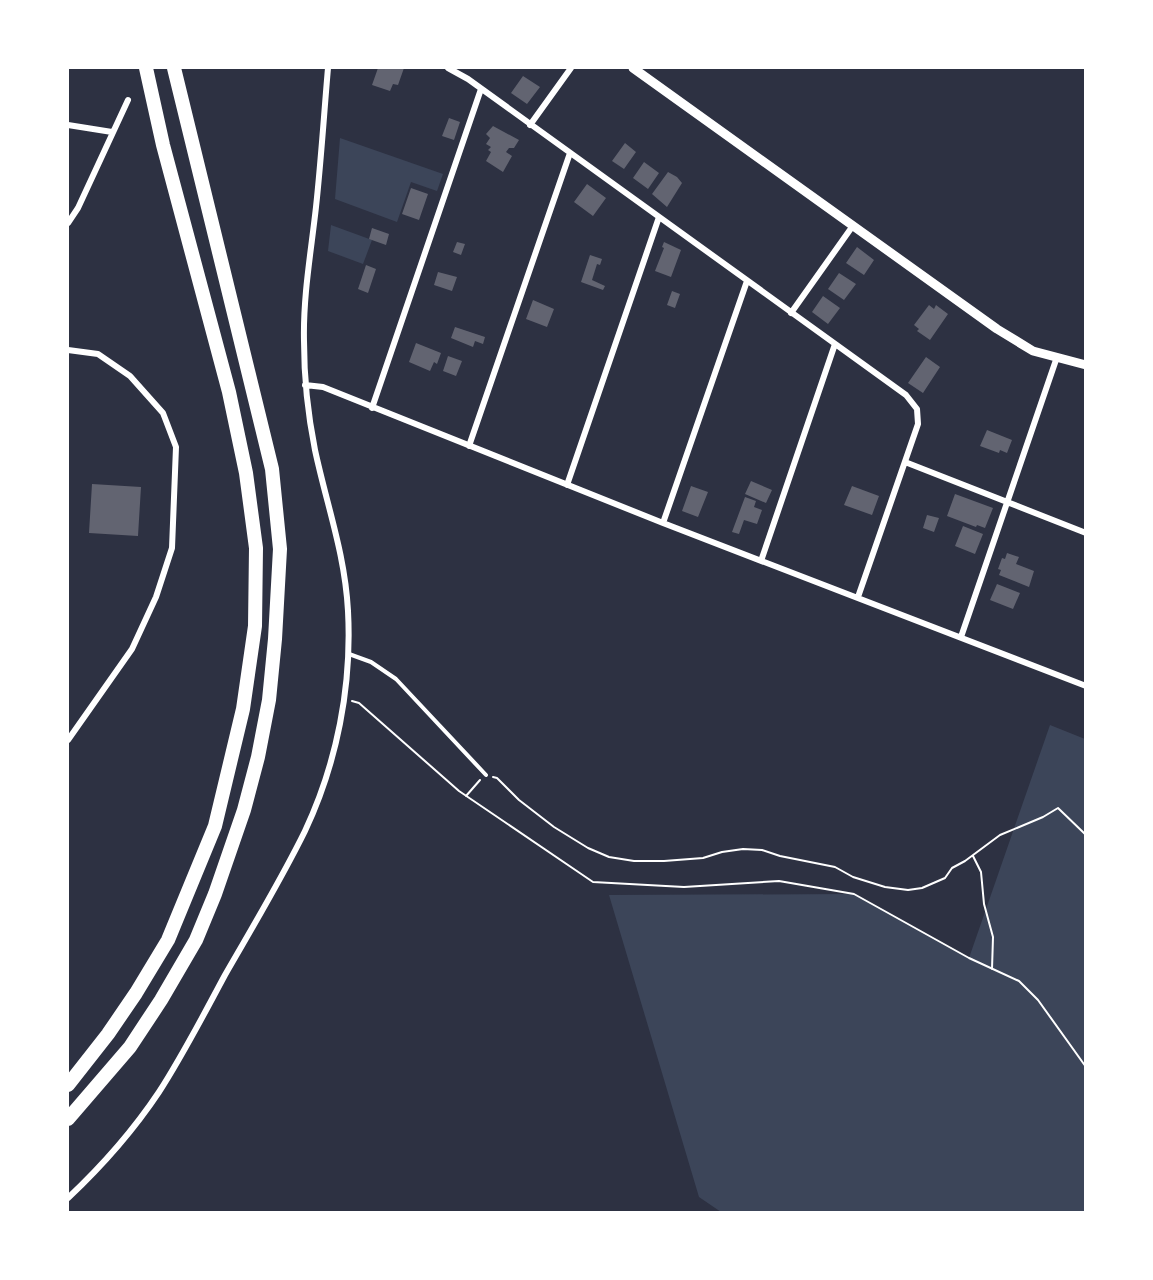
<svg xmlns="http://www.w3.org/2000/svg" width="1153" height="1280" viewBox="0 0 1153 1280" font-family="Montserrat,sans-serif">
	<rect width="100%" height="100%" fill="#2d3142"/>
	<path fill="#3c4559" d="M340,138L443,174L437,191L411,182L397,222L335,199Z
		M331,225L372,240L363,264L328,251Z
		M1050,725L1085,739V1212H721L699,1197L609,895L854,894L969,958Z"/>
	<path fill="#626471" d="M378,68H404L398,85L393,84L390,91L372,85Z
		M523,76L540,87L527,104L511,93Z
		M449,118L460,122L454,140L442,136Z
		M493,126L519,140L514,148H509L506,152L512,156L503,172L486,161L491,152L488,150L491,147L486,144L490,138L486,134Z
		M625,143L636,152L624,169L612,161Z
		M644,162L659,173L648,189L633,178Z
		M668,172L677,177L682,183L667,207L652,194Z
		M587,184L606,198L593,216L574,202Z
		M411,188L428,194L419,220L402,214Z
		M372,228L389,234L386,245L369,239Z
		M457,242L465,244L461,255L453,252Z
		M664,242L681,250L671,277L655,271L664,248L662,247Z
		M857,247L874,260L864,275L846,263Z
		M590,255L602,259L600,265L597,264L592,280L605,286L603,290L581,282Z
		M366,265L376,269L368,293L358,289Z
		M438,272L457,277L452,291L434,285Z
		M839,273L856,284L844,300L828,289Z
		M672,291L680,294L675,308L667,305Z
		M823,296L840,308L828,324L812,312Z
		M533,300L554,309L547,327L526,319Z
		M929,305L934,309L936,305L948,314L930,340L917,331L919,329L914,325Z
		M455,327L485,337L483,344L475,341L473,347L451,338Z
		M416,343L441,353L437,364L434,362L430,371L409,362Z
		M448,356L462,361L456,376L443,371Z
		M926,357L940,367L923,393L908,383Z
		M987,430L1012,440L1007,453L1000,450L999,453L980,446Z
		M751,481L772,490L766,503L745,494Z
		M92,484L141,487L138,536L89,533Z
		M691,486L708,492L698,517L682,511Z
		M852,486L879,496L872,515L844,505Z
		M955,494L993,508L985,528L977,525L976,527L947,516Z
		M745,497L756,501L754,507L762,510L757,524L744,520L739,534L732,532Z
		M927,515L939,518L934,532L923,528Z
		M963,526L983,534L975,554L955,546Z
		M1007,553L1019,557L1016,564L1034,571L1029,587L999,575L1001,570L998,569L1002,558L1005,559Z
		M997,584L1020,593L1013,609L990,600Z"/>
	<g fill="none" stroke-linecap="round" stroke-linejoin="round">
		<path stroke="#fff" stroke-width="2" d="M352,701L359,703L459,791L593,882L684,887L779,881L854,894L969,958L1019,981L1038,1000L1086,1067
			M493,777L497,778L519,800L554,827L588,848L609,857L634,861H664L703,858L722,852L743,849L762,850L780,856L835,867L853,877L885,887L908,890L922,888L945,878L952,868L965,861L1000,835L1043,817L1058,808L1086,835
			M466,796L480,780
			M973,856L981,872L984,904L993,937L992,969"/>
		<path stroke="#fff" stroke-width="4" d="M349,654L371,662L396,679L486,775"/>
		<path stroke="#fff" stroke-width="6" d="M448,68L468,79L906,395L917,409L918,424L858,597
			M68,125L112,132
			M530,125L571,68
			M68,223L78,208L128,100
			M791,313L852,227
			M68,350L98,354L130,376L163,413L176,447L172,548L156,597L132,649L68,740
			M305,385L323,387L663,523L1086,686
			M372,408L481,89
			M469,446L570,153
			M905,462L1086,533
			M567,485L659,217
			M663,523L747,281
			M761,561L835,344
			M961,637L1057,357
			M68,1198C102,1166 133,1131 159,1092C183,1055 204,1014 225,975C252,928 281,880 305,831C337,763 352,686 348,611C345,554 327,506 315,450C308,415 304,377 304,341C303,296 311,252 316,207C321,161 324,114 328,68"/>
		<path stroke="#fff" stroke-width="9" d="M633,68L997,329L1033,351L1086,365"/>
		<path stroke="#fff" stroke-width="14" d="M68,1085L108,1034L136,993L168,940L215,826L243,709L255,626L256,548L246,473L229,392L163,145L146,68
			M68,1119L130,1047L161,1000L196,940L215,894L244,810L258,757L269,700L275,639L280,549L272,469L174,68"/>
	</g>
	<rect width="1153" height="1280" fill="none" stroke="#ffffff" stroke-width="138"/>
</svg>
